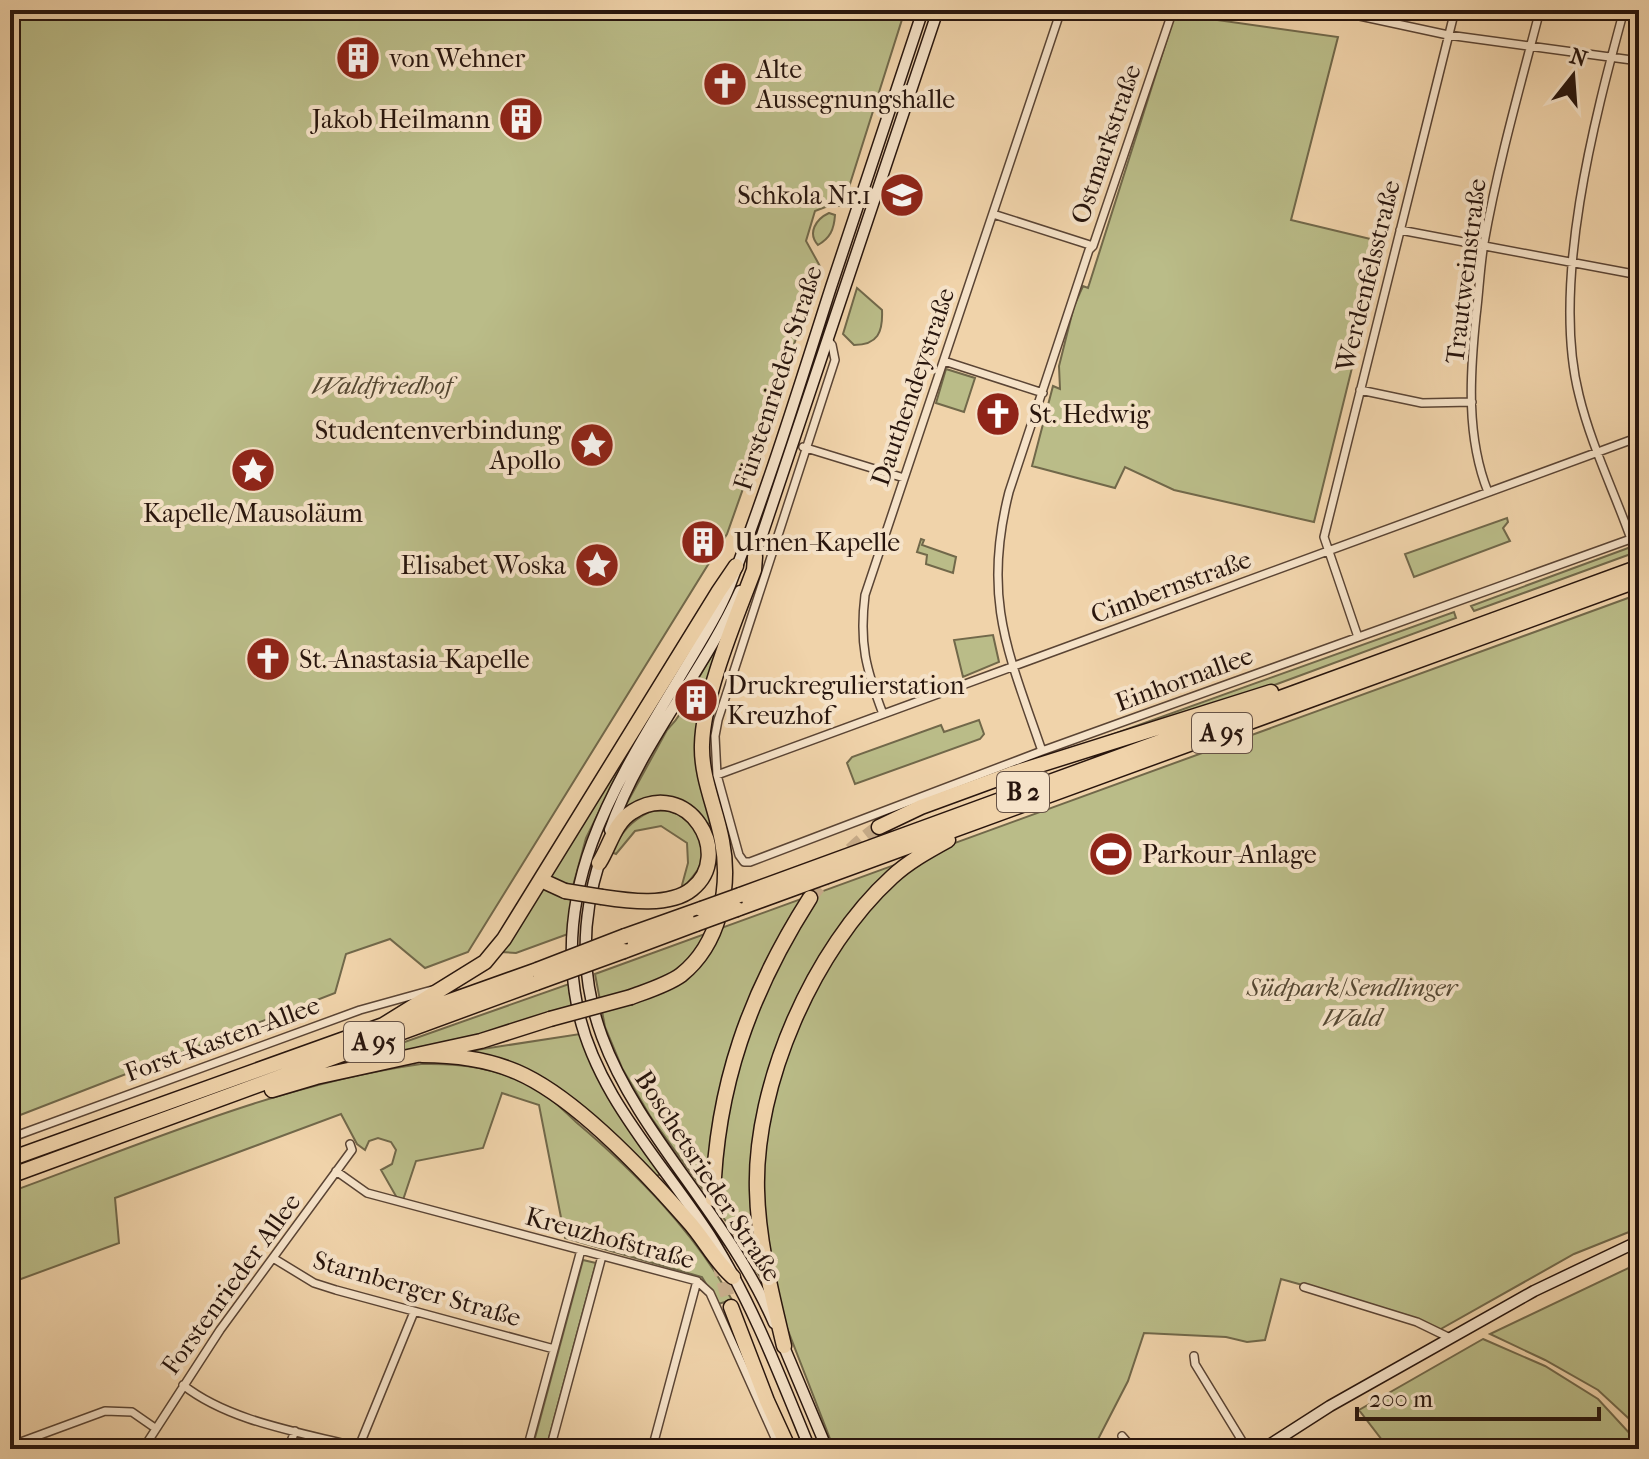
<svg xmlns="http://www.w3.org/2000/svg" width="1649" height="1459" viewBox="0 0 1649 1459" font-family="'IM FELL French Canon',serif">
	<rect width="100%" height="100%" fill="#f0d3aa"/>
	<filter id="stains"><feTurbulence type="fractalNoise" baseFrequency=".0025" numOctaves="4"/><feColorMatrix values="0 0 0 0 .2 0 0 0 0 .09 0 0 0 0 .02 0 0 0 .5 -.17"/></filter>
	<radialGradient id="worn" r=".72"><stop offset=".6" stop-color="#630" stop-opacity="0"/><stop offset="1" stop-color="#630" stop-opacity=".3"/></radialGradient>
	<path fill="#babc88" stroke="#71684a" stroke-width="2" d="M10,10H905L843,206H828L815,211L806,241L821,268L727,534L468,952L425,968L390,939L346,954L335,993L10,1119Z
		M1175,14L1338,37L1291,220L1383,242L1314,522L1174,490L1125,467L1115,488L1032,466L1053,386L1060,389L1059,366L1074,306L1083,286L1088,288Z
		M829,213L835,215C834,230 830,238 818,245C807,233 816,219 829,213Z
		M857,288L882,310C883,332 878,345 854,345L843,334Z
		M946,369L975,378L964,412L936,403Z
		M1507,518L1508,522L1503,528L1510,541L1414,577L1405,554Z
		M921,539L924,540L922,545L956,557L953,573L926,564L927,555L917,552Z
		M1639,544V551L1474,611L1471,606Z
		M1639,594V1228L1574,1254L1439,1330L1349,1298L1281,1279L1265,1340L1247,1342L1226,1337L1144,1333L1128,1381L1093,1449H834L780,1310L730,1227L650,1116L622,1068L605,1027L595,974Z
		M1454,612L1456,618L1261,690L1072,749Z
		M993,635L999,662L963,677L954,640Z
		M720,641L702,708L711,822L708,824L693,809L672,799L622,812L667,730C682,715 688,700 697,681C704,668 712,655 720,641Z
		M979,720L984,734L980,739L855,784L847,763L852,757L941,725L944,732Z
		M637,735L586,838L573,886L568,934L516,953L501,952Z
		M651,811C657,811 665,810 670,811C693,818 709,843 700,866C697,873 689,880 685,887L682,885L688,863L687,843L661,826L635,831L616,854L611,852C622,832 630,821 651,811Z
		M569,984L576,1018L348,1064V1062Z
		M580,1034L662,1174L653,1177L579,1107L470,1051Z
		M421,1064C462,1063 497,1068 534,1087C549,1095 563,1110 576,1122C636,1173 693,1230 732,1300L718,1304L702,1277L565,1238L539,1105L502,1093L483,1148L416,1161L403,1200L397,1198L381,1170L392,1164L396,1150L391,1142L378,1138L369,1141L365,1150L357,1144L341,1114L115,1198L119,1243L10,1283V1192C145,1143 279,1084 421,1064Z
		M583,1260L596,1263L546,1449H532Z
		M1639,1263V1428L1598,1390L1545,1360L1490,1334Z
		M1483,1339L1545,1366L1598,1399L1633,1437L1631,1449H1389L1359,1410Z"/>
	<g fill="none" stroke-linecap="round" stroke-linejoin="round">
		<path stroke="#c8ad8b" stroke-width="14" stroke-dasharray="14 7" stroke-linecap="butt" d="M810,898C831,870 850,847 879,827
			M713,1199C713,1237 719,1271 731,1307"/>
		<g stroke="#5a4434" stroke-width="10">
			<path id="street" d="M1204,10L1234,14L1241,10
				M1332,10L1448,35L1639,61
				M1624,10C1594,120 1551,284 1579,395C1591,445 1614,491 1631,539
				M993,214L1093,246
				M1400,230L1639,275
				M828,340L832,345L835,360L718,720L715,736L717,775L739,855L744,862H750L1042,751L1639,536
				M944,361L1043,393
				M1360,390L1422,403L1472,402
				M803,447L904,478
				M1488,492C1466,437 1470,374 1476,316C1479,292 1480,267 1484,243C1498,164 1520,87 1540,10
				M1358,637L1324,537L1455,10
				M883,714C866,669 859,644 865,595L1061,10
				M1042,751C1008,652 982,599 1009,492L1089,250L1093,246L1173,10
				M717,775L1639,437
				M10,1138L360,1010L432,990
				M336,1171L367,1193L697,1281L710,1293L780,1449
				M273,1258L314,1283L336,1290L554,1349
				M1304,1287L1417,1322L1450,1338
				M1194,1356L1195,1364L1247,1449
				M183,1385C231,1423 306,1433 365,1449
				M1122,1436L1133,1449
				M10,1446L105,1411L132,1412L155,1428
				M143,1449L220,1330L352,1150L350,1144
				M288,1449L295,1431
				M358,1449L414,1312
				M527,1449L581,1250
				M550,1449L602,1256
				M652,1449L697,1281
				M1635,1449L1639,1434"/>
		</g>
		<g stroke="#28150d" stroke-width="13">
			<path id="secondary" d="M753,562L938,10
				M610,830C640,744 703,673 740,591
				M600,860C536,1062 703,1159 774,1323
				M782,1342L827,1449
				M810,1449C781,1379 754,1307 714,1242C666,1165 595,1097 577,1005C552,878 619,779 681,675C698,646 717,617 730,585C768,487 799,387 831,287C861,194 893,102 923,10
				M1263,1449L1330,1406L1534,1291L1639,1241"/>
		</g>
		<g stroke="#28150d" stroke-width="17">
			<path id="highway" d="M879,827L921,807L1011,774L1271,692
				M599,863C610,846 614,823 632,812C688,776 735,855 692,889C670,907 628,901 602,897
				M541,880L565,891
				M740,895L1639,567
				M737,909L1639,580
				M625,936L701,909
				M624,951L696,924
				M631,997C647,991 667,985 681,975C720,944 731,887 722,841C716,808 701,778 702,745C703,695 736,618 754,570L755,557
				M405,1017L537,970
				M380,1027L485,962L504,939L719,591L736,566
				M422,1055C454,1055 487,1059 517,1072C575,1097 646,1173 687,1220C704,1238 715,1262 733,1277
				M272,1090L316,1077L481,1041L550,1019
				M10,1159L386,1024
				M10,1176L536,983
				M713,1199C716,1086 750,992 810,898
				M731,1307L767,1401L789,1449
				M784,1346C772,1295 758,1242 757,1190C754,1084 814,948 892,877C908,862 928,851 948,840"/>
		</g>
		<use href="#street" stroke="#f5e2c8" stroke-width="7"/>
		<use href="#secondary" stroke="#f5e2c8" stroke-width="10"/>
		<use href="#highway" stroke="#f0d3aa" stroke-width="14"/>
		<g stroke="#28150d" stroke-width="17" stroke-linecap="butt">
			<path id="highway-bridge" d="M565,891L602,897
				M701,909L740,895
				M696,924L737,909
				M537,970L625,936
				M536,983L624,951
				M550,1019L631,997"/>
		</g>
		<use href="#highway-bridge" stroke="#f0d3aa" stroke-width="14"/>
	</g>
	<defs>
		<g id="building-disc" transform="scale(2.3)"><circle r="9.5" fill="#8f2418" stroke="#f5e2c8"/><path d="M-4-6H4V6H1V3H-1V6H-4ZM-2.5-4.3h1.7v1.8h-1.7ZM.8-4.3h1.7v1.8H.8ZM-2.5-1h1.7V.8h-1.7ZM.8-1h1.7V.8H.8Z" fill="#fff"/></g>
		<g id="church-disc" transform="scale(2.3)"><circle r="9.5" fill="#8f2418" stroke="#f5e2c8"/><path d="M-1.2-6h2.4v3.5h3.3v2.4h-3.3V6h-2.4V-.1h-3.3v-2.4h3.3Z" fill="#fff"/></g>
		<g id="school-disc" transform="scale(2.3)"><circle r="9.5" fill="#8f2418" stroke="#f5e2c8"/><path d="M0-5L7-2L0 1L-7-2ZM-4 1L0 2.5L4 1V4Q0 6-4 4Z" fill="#fff"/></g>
		<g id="sight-disc" transform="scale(2.3)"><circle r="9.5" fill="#8f2418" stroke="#f5e2c8"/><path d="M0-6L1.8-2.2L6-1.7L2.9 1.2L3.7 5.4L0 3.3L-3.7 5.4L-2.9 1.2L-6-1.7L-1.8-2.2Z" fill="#fff"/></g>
		<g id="stadium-disc" transform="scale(2.3)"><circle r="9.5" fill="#8f2418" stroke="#f5e2c8"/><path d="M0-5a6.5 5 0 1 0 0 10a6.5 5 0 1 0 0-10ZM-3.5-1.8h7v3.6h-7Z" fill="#fff"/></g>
	</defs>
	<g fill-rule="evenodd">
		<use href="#building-disc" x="358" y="58"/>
		<use href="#church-disc" x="725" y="84"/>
		<use href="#building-disc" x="521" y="119"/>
		<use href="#school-disc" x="902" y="195"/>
		<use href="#church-disc" x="998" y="414"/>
		<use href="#sight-disc" x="592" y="445"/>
		<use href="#sight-disc" x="253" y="470"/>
		<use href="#building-disc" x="703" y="542"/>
		<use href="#sight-disc" x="597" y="565"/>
		<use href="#church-disc" x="268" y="659"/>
		<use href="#building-disc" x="696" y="700"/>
		<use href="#stadium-disc" x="1111" y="854"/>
	</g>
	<g text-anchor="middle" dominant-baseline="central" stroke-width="8" stroke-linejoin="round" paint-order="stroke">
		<g fill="#f5e2c8" stroke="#665245" stroke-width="2">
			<rect x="1192" y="713" width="60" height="40" rx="6"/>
			<rect x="997" y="772" width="52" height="40" rx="6"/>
			<rect x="344" y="1022" width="60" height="40" rx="6"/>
		</g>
		<g font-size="24" font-weight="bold" fill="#28150d">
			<text x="1222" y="733">A 95</text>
			<text x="1023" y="792">B 2</text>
			<text x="374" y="1042">A 95</text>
		</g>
		<g font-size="26" fill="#28150d" stroke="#f5e2c8" text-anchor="start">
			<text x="389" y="58">von Wehner</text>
			<text x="756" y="69">Alte<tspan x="756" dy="30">Aussegnungshalle</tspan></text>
			<text x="490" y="119" text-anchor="end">Jakob Heilmann</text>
			<text x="871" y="195" text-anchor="end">Schkola Nr.1</text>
			<text x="1029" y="414">St. Hedwig</text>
			<text x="561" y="430" text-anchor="end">Studentenverbindung<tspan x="561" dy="30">Apollo</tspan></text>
			<text x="253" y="513" text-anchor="middle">Kapelle/Mausoläum</text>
			<text x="734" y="542">Urnen-Kapelle</text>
			<text x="566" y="565" text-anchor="end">Elisabet Woska</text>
			<text x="299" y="659">St.-Anastasia-Kapelle</text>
			<text x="727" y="685">Druckregulierstation<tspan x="727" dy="30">Kreuzhof</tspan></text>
			<text x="1142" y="854">Parkour-Anlage</text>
		</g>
		<g font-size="26" fill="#28150d" stroke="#f5e2c8">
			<text transform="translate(1106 144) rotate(-71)">Ostmarkstraße</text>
			<text transform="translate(1466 271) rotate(-83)">Trautweinstraße</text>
			<text transform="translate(1368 276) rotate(-76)">Werdenfelsstraße</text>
			<text transform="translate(778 378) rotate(-72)">Fürstenrieder Straße</text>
			<text transform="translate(913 387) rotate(-71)">Dauthendeystraße</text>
			<text transform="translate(1171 587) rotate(-20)">Cimbernstraße</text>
			<text transform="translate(1184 679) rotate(-20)">Einhornallee</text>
			<text transform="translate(222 1039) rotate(-20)">Forst-Kasten-Allee</text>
			<text transform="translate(708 1176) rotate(57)">Boschetsrieder Straße</text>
			<text transform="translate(610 1238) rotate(15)">Kreuzhofstraße</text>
			<text transform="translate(231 1284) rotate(-54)">Forstenrieder Allee</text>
			<text transform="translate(417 1289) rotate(16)">Starnberger Straße</text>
		</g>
		<g font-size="26" font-style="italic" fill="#544732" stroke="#f5e2c8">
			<text x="382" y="385">Waldfriedhof</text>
			<text x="1352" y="987">Südpark/Sendlinger<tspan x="1352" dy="30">Wald</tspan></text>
		</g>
	</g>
	<rect width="1649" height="1459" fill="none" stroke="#f0d3aa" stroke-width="40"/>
	<rect x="12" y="12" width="1625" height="1435" fill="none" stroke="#28150d" stroke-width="4"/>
	<rect x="20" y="20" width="1609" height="1419" fill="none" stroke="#28150d" stroke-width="2"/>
	<g transform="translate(1573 76) rotate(17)" stroke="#f5e2c8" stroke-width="6" paint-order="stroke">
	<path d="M0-6L14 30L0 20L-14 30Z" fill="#28150d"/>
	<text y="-12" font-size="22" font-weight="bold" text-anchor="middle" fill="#28150d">N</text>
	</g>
	<path d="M1357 1407v12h242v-12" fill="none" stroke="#28150d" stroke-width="4"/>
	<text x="1369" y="1407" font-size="24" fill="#28150d" stroke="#f5e2c8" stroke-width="6" paint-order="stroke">200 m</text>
	<rect width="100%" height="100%" filter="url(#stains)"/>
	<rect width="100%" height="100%" fill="url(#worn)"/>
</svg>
